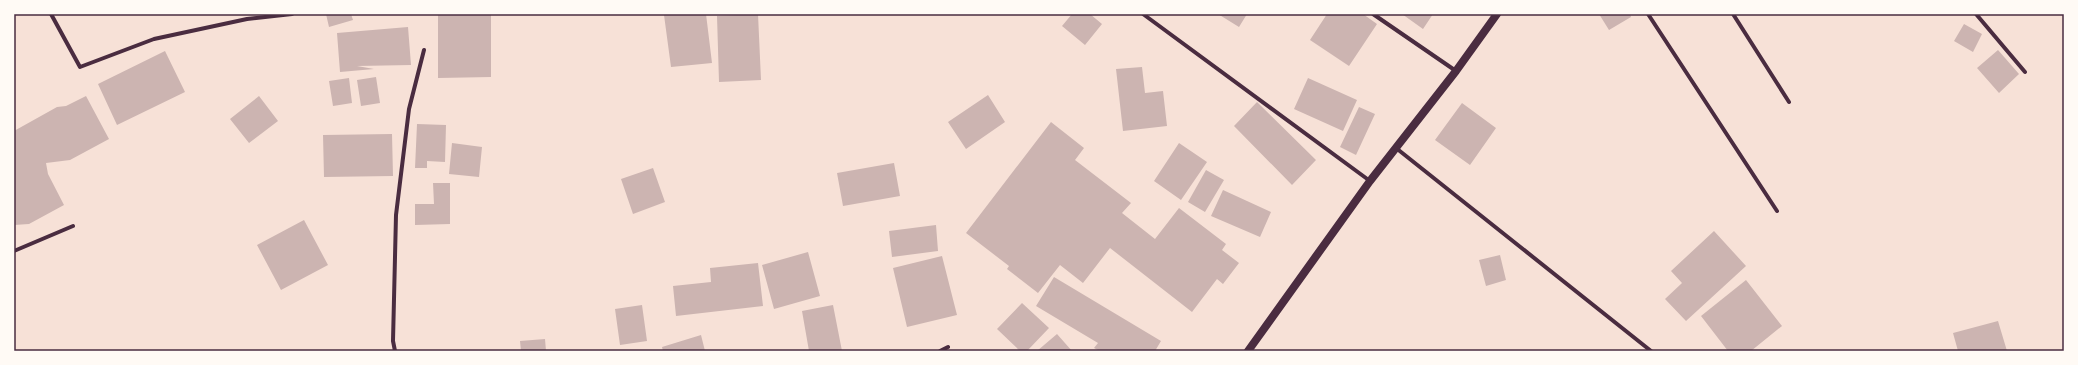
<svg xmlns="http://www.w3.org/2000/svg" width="2078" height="365" viewBox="0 0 2078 365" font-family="'Alegreya Sans',sans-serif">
	<rect width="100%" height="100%" fill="#f7e1d7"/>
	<path fill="#ccb4b1" d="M326,14H351L353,20L329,27Z
		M438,14H491V77L438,78Z
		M674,14H706L712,63L671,67L664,15Z
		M758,14L761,80L719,82L717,16Z
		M1072,14H1090L1102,24L1085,45L1062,26Z
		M1218,14H1247L1239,27Z
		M1327,14H1363L1377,24L1349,66L1310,40Z
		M1402,14H1433L1423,29Z
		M1599,14H1630L1631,17L1609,30Z
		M1964,24L1982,34L1973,52L1954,41Z
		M408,27L411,65L357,66L374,69L340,72L337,33Z
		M1998,50L2019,74L1999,93L1977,68Z
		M165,51L185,92L117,125L98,84Z
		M1142,67L1145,93L1163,91L1167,126L1123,131L1116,69Z
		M376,77L380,103L361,106L357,80Z
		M349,78L352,103L333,106L329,81Z
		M1308,78L1357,100L1343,131L1294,109Z
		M988,95L1005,122L966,149L948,122Z
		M86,96L109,139L70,160L46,163L48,174L64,205L29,224L14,225V131L57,107L66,106Z
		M259,96L278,121L249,143L230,119Z
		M1257,102L1316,160L1292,185L1234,126Z
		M1462,103L1496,128L1470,165L1435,140Z
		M1359,107L1375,114L1356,155L1340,147Z
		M1051,122L1084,148L1075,160L1131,203L1122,213L1155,239L1179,208L1226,244L1222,250L1239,263L1223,284L1217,279L1192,312L1110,248L1083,283L1060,265L1038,293L1007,269L1009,266L966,233Z
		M417,124L446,125L445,162L427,161V168H415Z
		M392,134L393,176L324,177L323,135Z
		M452,143L482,147L479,177L449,174Z
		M1179,143L1207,162L1181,200L1154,181Z
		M894,163L900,196L843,206L837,173Z
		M653,168L665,202L633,214L621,179Z
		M1206,170L1224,180L1205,212L1188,202Z
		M433,183H450V224L415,225V204H434Z
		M1223,190L1271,212L1260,237L1211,216Z
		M304,220L328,265L281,290L257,245Z
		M936,225L938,251L892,257L889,231Z
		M1714,231L1746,266L1686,321L1665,299L1682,283L1671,271Z
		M808,252L820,296L774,309L762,265Z
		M1500,255L1506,280L1486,286L1479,260Z
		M942,256L957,315L907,327L893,268Z
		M758,263L763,306L676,316L673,286L711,282L710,268Z
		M1054,277L1161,341L1155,351H1100L1094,348L1098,343L1036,306Z
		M1746,280L1782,326L1751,351H1728L1701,316Z
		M1022,303L1049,328L1027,351H1020L997,329Z
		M642,305L647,341L620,345L615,309Z
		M833,305L842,351H809L802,311Z
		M1998,321L2007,351H1958L1953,333Z
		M1057,334L1072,351H1037Z
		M701,335L705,351H663L662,347Z
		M545,339L546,351H521L520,341Z"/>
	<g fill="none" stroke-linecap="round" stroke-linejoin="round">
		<path stroke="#4a2c40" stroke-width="4" d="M51,14L80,67L154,39L247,19L292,14
			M1143,14L1370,181
			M1373,14L1456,71
			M1648,14L1777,211
			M1733,14L1789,102
			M1976,14L2025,72
			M1396,148L1651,351
			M14,251L73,226
			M395,351L393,341L396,215L409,109L424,50
			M940,351L948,347"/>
		<path stroke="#4a2c40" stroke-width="8" d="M1248,351L1370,181L1456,71L1497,14"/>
	</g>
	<rect width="2078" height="365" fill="none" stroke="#fffaf5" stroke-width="30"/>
	<rect x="15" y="15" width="2048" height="335" fill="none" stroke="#4a2c40" stroke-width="1.5"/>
</svg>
